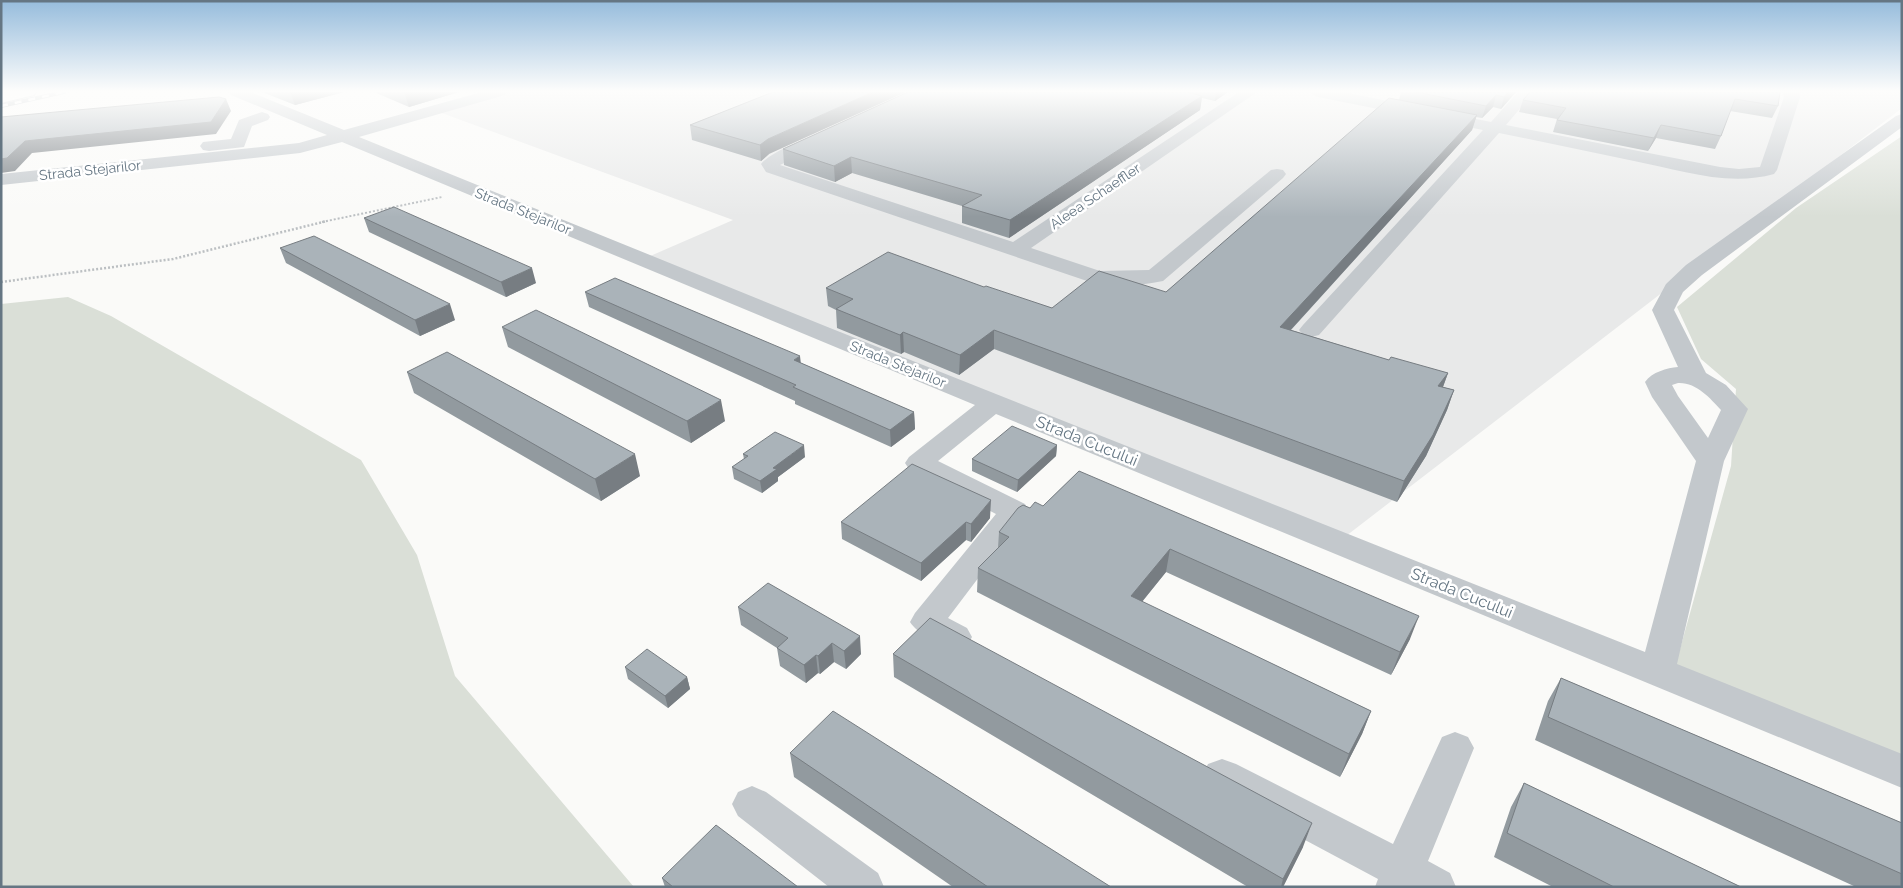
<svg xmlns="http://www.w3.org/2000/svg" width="1903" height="888" viewBox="0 0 1903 888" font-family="Raleway,sans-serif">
	<rect width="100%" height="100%" fill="#fafaf8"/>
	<path fill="#e8e9e9" d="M501,92H1902V108L1346,536L648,257L733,220L439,112Z"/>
	<path fill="#dadfd7" d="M1902,136V758L1675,667L1731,466L1736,389L1701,359L1677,307L1796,208Z
		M68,297L111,316L361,460L417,555L455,676L634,887H1V304Z"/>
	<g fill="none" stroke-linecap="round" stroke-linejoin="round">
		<g stroke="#b4b9bd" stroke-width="2">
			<path id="highway" d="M6,92H36L34,95L1,103V93Z"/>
		</g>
		<path stroke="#bbbfc2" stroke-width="2" stroke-dasharray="2 2" stroke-linecap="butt" d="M322,222L442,197"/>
		<path stroke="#bbbfc2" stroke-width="2.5" stroke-dasharray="2 2" stroke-linecap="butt" d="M1,282L173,259L327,221"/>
		<path fill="#c3c8cc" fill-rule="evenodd" d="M229,92H250L344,130L482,92H507L505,95L359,137L830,328L1645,652L1696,461L1652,397L1645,382C1652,372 1667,368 1678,367L1652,310L1666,284L1686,265L1896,116L1902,114V127L1702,275L1683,292L1674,310L1706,373L1726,385L1748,409L1724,461L1677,664L1902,754V788L996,414L938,461L1025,504L1029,511L948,618L967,628L972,637L967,646C964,647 959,650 955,650C942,650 916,632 910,622L915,613L996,514L909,469L905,463L909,457L975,405L342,142L300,153L1,185V174L299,143L327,135L231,95ZM1678,383C1696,382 1710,398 1721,410L1708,438L1678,396L1672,385Z
			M1239,92H1257L1031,248L1100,271L1149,270L1271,170L1277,169L1283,170L1286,174L1283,178L1163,281C1140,286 1113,287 1090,282L766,172L761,164C768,154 810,134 822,137L824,141L822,145L780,165L1013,242Z
			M1311,92H1343L1491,122L1518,92H1534L1506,125L1720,167L1739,169L1760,167L1784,97L1783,92H1799L1800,97L1777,170L1774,174C1728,187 1680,170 1634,161C1589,152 1544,142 1499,133L1319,335L1311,337L1303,335L1299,330L1303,325L1483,130L1318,97L1313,95Z
			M262,112L268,114L270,117L268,120L252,126L244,147L209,151L203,150L200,146L203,142L231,139L239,120Z
			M1455,732L1468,737L1474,748L1428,861L1450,873L1456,887H1375L1378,879L1208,788L1202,776L1208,764L1222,759L1236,764L1393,844L1442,737Z
			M752,786L766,792L878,873L884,887H829L738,816L732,804L738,792Z"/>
		<use href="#highway" fill="#fff" fill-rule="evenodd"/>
		<g stroke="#a2aab0" stroke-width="4">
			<path id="rail" d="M1,106L64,92"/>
		</g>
		<use href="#rail" stroke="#fff" stroke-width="2.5" stroke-dasharray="7" stroke-linecap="butt"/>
	</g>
	<path fill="#929a9f" d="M262,92H344L295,105Z
		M374,92H459L409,107Z
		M773,92L769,154L761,161L692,140L690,125Z
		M908,92H1228L1215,101L1202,98L1200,110L1009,238L962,223V206L852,173L835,182L784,165L783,149Z
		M1401,92H1516L1501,109L1493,107L1482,118L1476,117L1472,130L1291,330L1389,360L1448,373L1443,387L1454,390L1447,410L1426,456L1397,502L994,349L959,375L904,352L901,354L837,328L836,310L828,306L826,288L984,287L1052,308L1166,292L1399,100Z
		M1780,92L1778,106L1772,118L1730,111L1721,136L1715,149L1656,138L1648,151L1553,132L1557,119L1519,112L1523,100Z
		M364,218L536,283L506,297L369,232Z
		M280,248L455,320L420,336L286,263Z
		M585,292L801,363L914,412L915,429L891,447L795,404V401L589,307Z
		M502,327L725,421L691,443L508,347Z
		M407,372L640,476L601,501L414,393Z
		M1057,445L1056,456L1017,492L972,471V459Z
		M743,454L805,457L778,477V481L762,493L734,479L732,467L744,459Z
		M1079,471L1410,639L1391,675L1166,572L1142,602L1371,711L1362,734L1340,777L977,592L978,568L998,548L999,532L1030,508L1043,506Z
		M990,518L971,542L966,540L921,581L842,539L841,522Z
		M738,607L861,654L846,669L834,662L820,674L818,673L806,683L780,666L777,648L741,625Z
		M893,654L1303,847L1283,887H1248L894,677Z
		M625,667L687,677L690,689L668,708L628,679Z
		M1561,678L1902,823V887H1856L1535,740L1548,701Z
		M790,753L1111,887H953L794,777Z
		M1524,783L1741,887H1553L1494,857L1511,807Z
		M662,878L798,887H665Z"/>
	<path fill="#777d82" d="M290,92H344L295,105Z
		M404,92H459L409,107Z
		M873,92H906L769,154L761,161L760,145L768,139Z
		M1216,92H1228L1215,101Z
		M1508,92H1516L1501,109L1504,97Z
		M1496,95L1493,107L1482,118L1486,106Z
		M1202,96L1200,110L1009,238L1010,220Z
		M226,99L231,111L216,134L32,153L15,171L1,173V159L25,141Z
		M1477,115L1472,130L1276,346L1280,327Z
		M1661,125L1656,138L1648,151L1654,138Z
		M851,157L852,173L835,182L834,166Z
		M532,268L536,283L506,297L501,282Z
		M450,304L455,320L420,336L415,320Z
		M994,330V349L959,375L960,355Z
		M903,332L904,352L901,354L900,335Z
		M800,356L802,373L794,360Z
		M1448,373L1441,392L1438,386Z
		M1454,390L1447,410L1426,456L1397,502L1404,481Z
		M721,400L725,421L691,443L687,421Z
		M914,412L915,429L891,447L890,430Z
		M804,445L805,457L778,477V481L762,493L760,481L773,468Z
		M1057,445L1056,456L1017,492L1018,480Z
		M635,454L640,476L601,501L595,479Z
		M991,500L990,518L971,542V524Z
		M966,522V540L921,581V563Z
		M1170,549L1166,572L1127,620L1131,596Z
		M1419,616L1410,639L1391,675L1400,652Z
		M860,636L861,654L846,669L844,651Z
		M832,643L834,662L820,674L818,656Z
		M816,655L818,673L806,683L804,665Z
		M687,677L690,689L668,708L665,696Z
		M1371,711L1362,734L1340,777L1349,754Z
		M1312,823L1303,847L1283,887H1281L1283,879Z"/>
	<path fill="#aab3b9" stroke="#777d82" d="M773,92H873L768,139L760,145L690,125Z
		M908,92H1187L1202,96L1010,220L962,206L982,195L851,157L834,166L783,149Z
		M1416,92H1508L1504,97L1496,95L1486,106Z
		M1530,92H1780L1778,106L1735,99L1721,136L1661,125L1654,138L1557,120L1566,108L1523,100Z
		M219,97L226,99L211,122L25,141L7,158L1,159V117Z
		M1389,98L1477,115L1280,327L1389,360L1391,357L1448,373L1438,386L1454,390L1433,435L1404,481L994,330L960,355L903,332L900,335L836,309L853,299L826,288L888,252L984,287L986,286L1052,308L1099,271L1166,292Z
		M394,207L532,268L501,282L364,218Z
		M314,236L450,304L415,320L280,248Z
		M615,278L800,356L794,360L914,412L890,430L793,387L796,385L585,292Z
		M536,310L721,400L687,421L502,327Z
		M447,352L635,454L595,479L407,372Z
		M1012,426L1057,445L1018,480L972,459Z
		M775,432L804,445L773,468L777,469L760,481L732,467L748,456L743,454Z
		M912,464L991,500L971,524L966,522L921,563L841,522Z
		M1079,471L1419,616L1400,652L1170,549L1131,596L1371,711L1349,754L978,568L1009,537L999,532L1018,508L1023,505L1030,508L1035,502L1043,506Z
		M768,583L860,636L844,651L832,643L818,656L816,655L804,665L777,648L788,638L738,607Z
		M930,618L1312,823L1283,879L893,654Z
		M647,649L687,677L665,696L625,667Z
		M1561,678L1902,823V874L1548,717Z
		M833,711L1111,887H988L790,753Z
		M1524,783L1741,887H1614L1507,833Z
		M716,825L798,887H673L662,878Z"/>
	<linearGradient id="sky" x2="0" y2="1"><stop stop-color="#96bcdc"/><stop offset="0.42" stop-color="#fdfdfc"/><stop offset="1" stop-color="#fdfdfc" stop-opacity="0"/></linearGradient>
	<rect width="1903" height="217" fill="url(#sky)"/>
	<g text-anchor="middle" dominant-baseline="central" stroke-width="5" stroke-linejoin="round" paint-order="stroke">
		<g font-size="14" fill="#657683" stroke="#fff">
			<text transform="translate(90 170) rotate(-6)">Strada Stejarilor</text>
			<text transform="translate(1095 196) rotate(-34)">Aleea Schaeffler</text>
			<text transform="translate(523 211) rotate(22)">Strada Stejarilor</text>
			<text transform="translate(898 364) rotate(22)">Strada Stejarilor</text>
		</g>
		<g font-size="16" fill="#657683" stroke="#fff">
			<text transform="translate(1087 441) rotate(22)">Strada Cucului</text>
			<text transform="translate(1462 593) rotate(22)">Strada Cucului</text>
		</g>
	</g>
	<rect width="1903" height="888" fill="none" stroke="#657683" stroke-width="5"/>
</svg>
